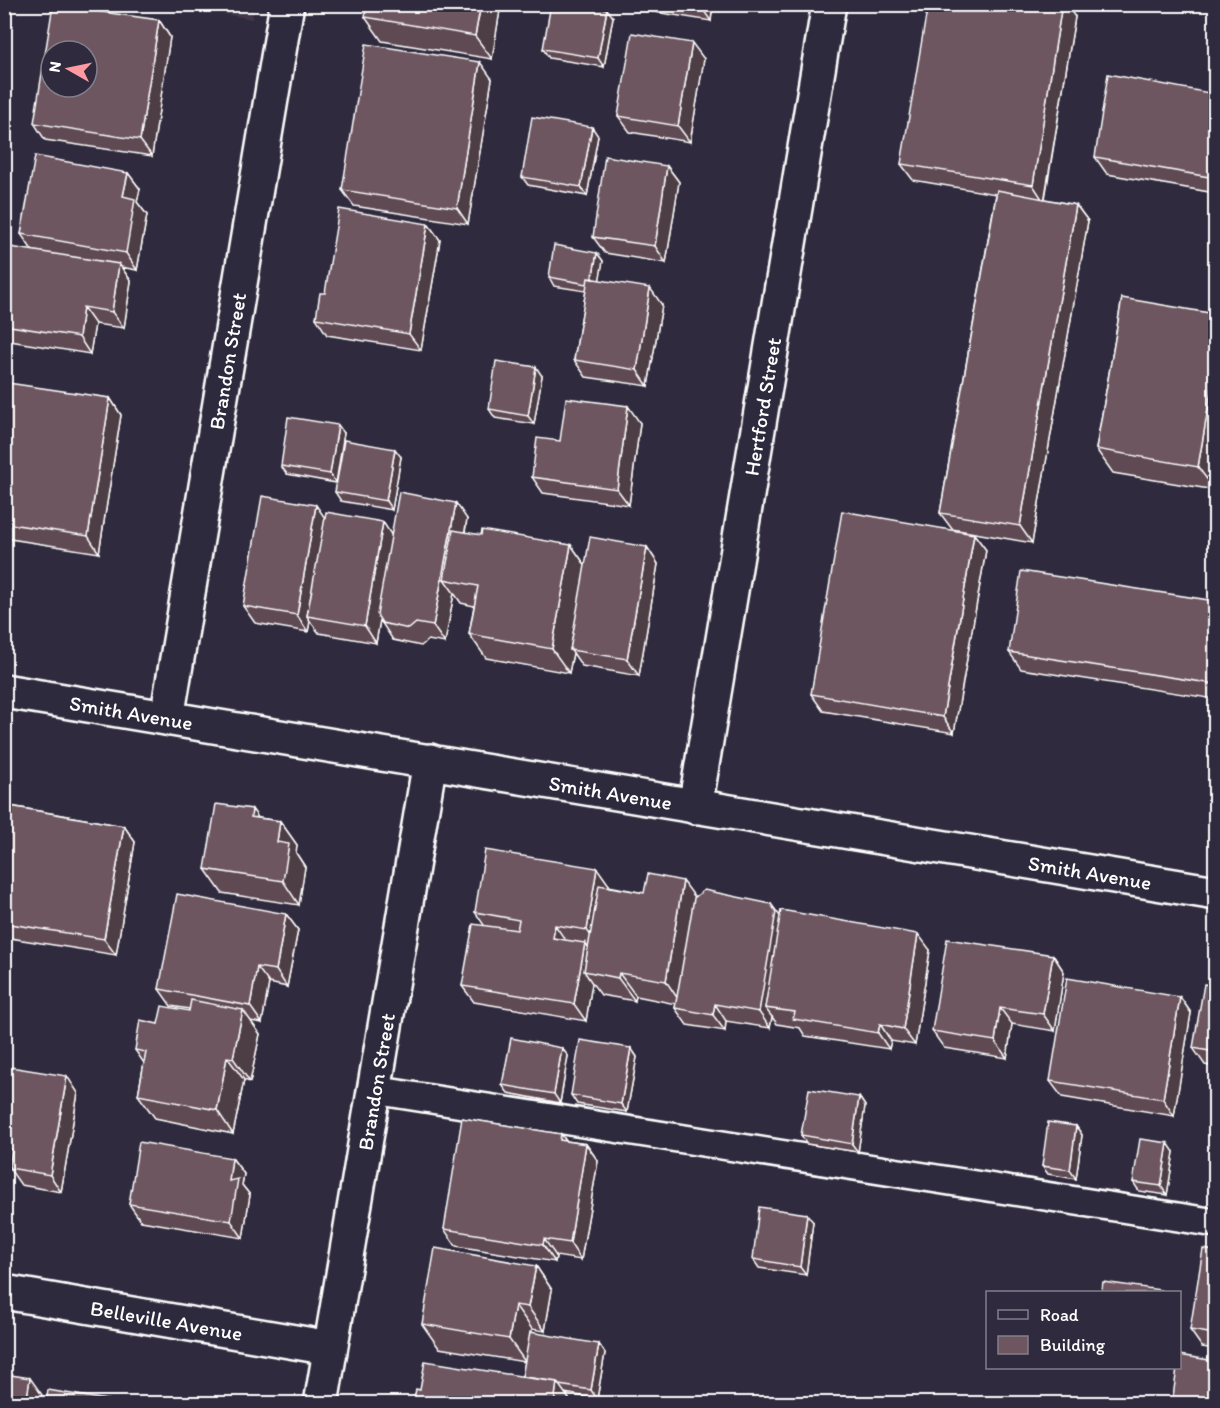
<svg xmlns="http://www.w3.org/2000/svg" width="1220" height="1408" viewBox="0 0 1220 1408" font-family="Itim,sans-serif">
	<rect width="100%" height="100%" fill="#2f2a3d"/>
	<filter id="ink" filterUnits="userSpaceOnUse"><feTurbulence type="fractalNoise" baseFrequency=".0167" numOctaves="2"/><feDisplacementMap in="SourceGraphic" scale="12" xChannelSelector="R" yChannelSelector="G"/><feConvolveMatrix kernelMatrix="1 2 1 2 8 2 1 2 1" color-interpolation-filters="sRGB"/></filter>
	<g filter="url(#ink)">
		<path fill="#423748" d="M170,5L255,4V5L252,19Z"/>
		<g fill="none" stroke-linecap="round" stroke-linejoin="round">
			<g stroke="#fff" stroke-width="32">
				<path id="lane" d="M374,1090L1216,1223"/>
			</g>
			<g stroke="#fff" stroke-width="38">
				<g id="street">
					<path id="s1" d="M167,718L287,4"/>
					<path id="s2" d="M695,807L829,4"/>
					<path id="s3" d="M4,1292L330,1348"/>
					<path id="s4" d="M321,1404L430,761"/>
				</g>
			</g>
			<g stroke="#fff" stroke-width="38">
				<g id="secondary">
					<path id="s5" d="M4,691L1216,893"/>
				</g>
			</g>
			<use href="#lane" stroke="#2f2a3d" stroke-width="27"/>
			<use href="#street" stroke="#2f2a3d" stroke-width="33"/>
			<use href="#secondary" stroke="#2f2a3d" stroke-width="33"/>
		</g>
		<path fill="#5f4a53" stroke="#fff" stroke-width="1.5" d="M501,4L492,59L382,41L365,17Z
			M638,4H713L711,21L642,10Z
			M613,17L604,67L549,58L543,49Z
			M1075,17L1045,199L1076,205L1088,221L1032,543L952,529L940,513L996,194L913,180L901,164Z
			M159,20L170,37L152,156L45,140L34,123Z
			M704,59L690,142L630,132L618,116Z
			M492,79L468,224L354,206L342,190Z
			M1215,94V193L1107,174L1095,157Z
			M598,136L587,196L528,185L522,177Z
			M667,166L679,182L666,263L605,253L593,237Z
			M128,173L140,189L137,202L147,215L137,270L121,267L131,281L124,328L95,324L90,354L10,341L4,333V284L32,250L21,234Z
			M428,224L440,240L421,350L327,335L316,318L325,293Z
			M597,253L603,261L599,280L662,305L648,386L586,377L574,360L586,291L554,286L549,277Z
			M1122,298L1215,490L1113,473L1096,449Z
			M542,376L534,424L495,418L489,409Z
			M110,398L121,415L99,553L4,538V402Z
			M640,423L629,505L543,493L532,477L560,441Z
			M344,433L336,483L287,474L281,466Z
			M401,457L392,510L341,501L335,492Z
			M325,518L391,535L467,519L465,533L481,535L571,545L585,565L647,547L658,564L639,676L582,666L573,653L569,673L486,658L469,634L474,606L461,603L454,593L445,643L428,640L421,646L393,640L380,620L376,643L319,633L310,621L308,632L255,623L243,606Z
			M974,534L986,550L954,733L823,711L811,694Z
			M1215,601V699L1021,669L1009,652Z
			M5,805L124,826L135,842L116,955L4,937Z
			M259,818L280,821L297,845L296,853L305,867L299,905L222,893L205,869Z
			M609,885V886L644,893L695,897L930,950L915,1045L891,1041L889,1049L805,1036L800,1028L777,1024L772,1017L770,1028L726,1021L725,1031L687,1025L675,1008L676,1004L636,996L635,1001L601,995L592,983L586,1021L474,1002L462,986L484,925L475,912Z
			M286,914L298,930L287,987L269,983L262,1023L250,1021L260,1034L250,1082L244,1080L233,1134L155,1118L138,1095L144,1063L135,1050L158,1024L189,1011L190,1009L171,1006L159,989Z
			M1053,955L1064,972L1055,1031L1012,1024L1007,1058L944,1048L932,1031Z
			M1215,986V1067L1205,1065L1193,1048Z
			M1180,997L1191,1013L1174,1116L1062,1097L1050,1081Z
			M631,1048L637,1057L627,1112L577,1104L571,1095Z
			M568,1056L560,1103L508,1093L502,1085Z
			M4,1066L78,1093L61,1192L21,1185L9,1168L10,1165L5,1164L4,1165Z
			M859,1097L865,1106L858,1152L807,1144L801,1135Z
			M1076,1126L1082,1135L1076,1179L1048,1174L1042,1166Z
			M561,1134L566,1141L586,1144L598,1161L581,1260L556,1256L555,1262L456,1246L444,1229Z
			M1174,1152L1167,1195L1139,1191L1133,1182Z
			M232,1158L244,1174L242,1185L250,1195L243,1238L141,1221L129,1204Z
			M813,1222L806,1275L759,1268L753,1259Z
			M1215,1251V1349L1202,1347L1190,1330Z
			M536,1266L552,1290L545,1331L532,1329L531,1332L605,1353L597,1399L565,1393L569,1399L568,1404H413L420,1390L522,1377L525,1362L439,1348L422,1324Z"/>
		<path fill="#4d3c44" stroke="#fff" stroke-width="1.5" d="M481,4H501L492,59L475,36Z
			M699,4H713L711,21Z
			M1062,4H1066L1075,17L1044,202L1033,185Z
			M607,9L613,17L604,67L598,58Z
			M159,20L170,37L152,156L140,140Z
			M692,43L704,59L690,142L678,126Z
			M480,62L492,79L468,224L457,208Z
			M592,127L598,136L587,196L581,187Z
			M667,166L679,182L666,263L655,246Z
			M128,173L140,189L137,202L147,215L137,270L126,253L123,196Z
			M1076,205L1088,221L1032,543L1020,526Z
			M428,224L440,240L421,350L409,334Z
			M597,253L603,261L597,293L591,285Z
			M119,264L131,281L124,328L112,312Z
			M650,288L662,305L648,386L637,370Z
			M83,307L95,324L90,354L79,337Z
			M536,367L542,376L534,424L528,416Z
			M1215,368V490L1198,467Z
			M110,398L121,415L99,553L88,536Z
			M628,406L640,423L629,505L617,489Z
			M338,425L344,433L336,483L330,474Z
			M395,449L401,457L392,510L386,501Z
			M456,503L467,519L456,581L444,579L454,593L445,643L433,626Z
			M316,505L327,521L307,616L310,621L308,632L297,615Z
			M383,522L394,539L376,643L365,626Z
			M974,534L986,550L954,733L943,717Z
			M571,545L588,569L570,650L573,653L569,673L552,649Z
			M647,547L658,564L639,676L627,659Z
			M252,809L269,833L251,817Z
			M280,821L297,845L296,853L305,867L299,905L283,881L277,842Z
			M124,826L135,842L116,955L104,939Z
			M597,868L609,885L598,946L587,930Z
			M683,881L700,904L682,1005L666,981Z
			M771,904L783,920L765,1008L772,1017L770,1028L759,1012Z
			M286,914L298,930L287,987L276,970Z
			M555,925L566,941L553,938Z
			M918,934L930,950L915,1045L903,1029Z
			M585,943L596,960L584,971L592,983L586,1021L574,1004Z
			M1053,955L1064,972L1055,1031L1043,1014Z
			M257,967L269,983L262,1023L250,1006Z
			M619,973L636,996L635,1001L618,978Z
			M1180,997L1191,1013L1174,1116L1163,1099Z
			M715,1004L726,1021L725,1031L713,1015Z
			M1000,1008L1012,1024L1007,1058L995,1041Z
			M243,1010L260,1034L250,1082L233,1058Z
			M880,1024L891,1041L889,1049L878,1033Z
			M562,1048L568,1056L560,1103L554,1094Z
			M631,1048L637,1057L627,1112L621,1104Z
			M227,1057L244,1080L233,1134L217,1110Z
			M67,1076L78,1093L61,1192L50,1175Z
			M859,1097L865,1106L858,1152L852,1144Z
			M1076,1126L1082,1135L1076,1179L1070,1170Z
			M561,1134L573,1151L560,1140Z
			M1168,1143L1174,1152L1167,1195L1161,1186Z
			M586,1144L598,1161L581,1260L570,1243Z
			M232,1158L244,1174L242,1185L250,1195L243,1238L231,1221L229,1181Z
			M807,1214L813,1222L806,1275L800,1267Z
			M544,1239L556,1256L555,1262L543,1245Z
			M536,1266L552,1290L545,1331L528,1307Z
			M515,1305L532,1329L526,1363L509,1339Z
			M599,1344L605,1353L597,1399L591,1390Z
			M30,1378L42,1395L40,1404H26Z
			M557,1382L569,1399L568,1404H554Z"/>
		<path fill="#6e5661" stroke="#fff" stroke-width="1.5" fill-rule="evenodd" d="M367,4H481L475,36L365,17Z
			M551,4H584L607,9L598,58L543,49Z
			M928,4H1062L1033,185L901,164Z
			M53,5L159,20L140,140L34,123ZM51,51H87V87H51Z
			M632,33L692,43L678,126L618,116Z
			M366,44L480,62L457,208L342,190Z
			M1108,74L1215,94V178L1095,157Z
			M532,117L592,127L581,187L522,177Z
			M35,156L128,173L123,196L135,199L126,253L21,234Z
			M605,156L667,166L655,246L593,237Z
			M997,190L1076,205L1020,526L940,513Z
			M339,209L428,224L409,334L316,318L320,293H325Z
			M554,245L597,253L592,279L588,278L587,284L549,277Z
			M10,247L119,264L112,312L83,307L79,337L4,325V284Z
			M588,278L650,288L637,370L574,360Z
			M1122,298L1215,314V368L1198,467L1096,449Z
			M496,361L536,367L528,416L489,409Z
			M8,383L110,398L88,536L4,523V402Z
			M566,398L628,406L617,489L532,477L537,438L560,441Z
			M288,417L338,425L330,474L281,466Z
			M344,440L395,449L386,501L335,492Z
			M399,492L456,503L433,626L416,623L409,629L382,623L377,615Z
			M262,496L316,505L297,615L243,606Z
			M842,511L974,534L943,717L811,694Z
			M326,512L383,522L365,626L307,616Z
			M453,530L481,535L482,530L571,545L552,649L469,634L478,586L444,579Z
			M590,537L647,547L627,659L570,650Z
			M1021,571L1215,601V684L1009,652Z
			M216,804L252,809L251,817L280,821L277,842L289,844L283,881L205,869Z
			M4,805L124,826L104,939L4,923Z
			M485,850L597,868L587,930L555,925L553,938L585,943L574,1004L462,986L473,924L517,930L519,920L475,912Z
			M648,874L683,881L666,981L619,973L618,978L584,971L599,885L644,893Z
			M704,890L771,904L776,912L759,1012L715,1004L713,1015L675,1008L694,898Z
			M177,894L286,914L276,970L257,967L250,1006L159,989Z
			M781,910L918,934L903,1029L880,1024L878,1033L793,1019L795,1012L765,1008Z
			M947,939L1053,955L1043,1014L1000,1008L995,1041L932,1031Z
			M1067,978L1180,997L1163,1099L1050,1081Z
			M1204,984L1215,986V1052L1193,1048Z
			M191,1000L243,1010L233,1058L227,1057L217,1110L138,1095L146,1052L135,1050L140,1020L158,1024L162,1006L189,1011Z
			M511,1038L562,1048L554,1094L502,1085Z
			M580,1040L631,1048L621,1104L571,1095Z
			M4,1066L67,1076L50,1175L9,1168L12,1150L4,1149Z
			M809,1089L859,1097L852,1144L801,1135Z
			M462,1118L561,1134L560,1140L586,1144L570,1243L544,1239L543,1245L444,1229Z
			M1048,1122L1076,1126L1070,1170L1042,1166Z
			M1140,1139L1168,1143L1161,1186L1133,1182Z
			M139,1142L232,1158L229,1181L238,1179L231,1221L129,1204Z
			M759,1207L807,1214L800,1267L753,1259Z
			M435,1248L536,1266L528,1307L515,1305L509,1339L422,1324Z
			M1203,1249L1215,1251V1334L1190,1330Z
			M1103,1282L1161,1290L1160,1293H1101Z
			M530,1332L599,1344L591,1390L559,1385L557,1382L522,1377Z
			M1179,1355L1215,1361V1404H1172L1177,1368H1179Z
			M425,1361L557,1382L554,1404H413L416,1389L420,1390Z
			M4,1374L30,1378L26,1404H4Z
			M48,1390L130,1404H46Z"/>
	</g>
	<g text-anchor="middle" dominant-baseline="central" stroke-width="6" stroke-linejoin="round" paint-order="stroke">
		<g font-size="21" fill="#fff" stroke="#2f2a3d">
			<text stroke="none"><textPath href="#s1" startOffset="362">Brandon Street</textPath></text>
			<text stroke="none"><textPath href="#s2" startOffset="406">Hertford Street</textPath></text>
			<text stroke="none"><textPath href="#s5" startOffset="129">Smith Avenue</textPath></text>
			<text stroke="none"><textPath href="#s5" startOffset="615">Smith Avenue</textPath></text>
			<text stroke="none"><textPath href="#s5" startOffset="1101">Smith Avenue</textPath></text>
			<text stroke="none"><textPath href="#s4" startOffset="327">Brandon Street</textPath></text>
			<text stroke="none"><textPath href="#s3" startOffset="165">Belleville Avenue</textPath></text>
		</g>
	</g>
	<rect width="1220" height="1408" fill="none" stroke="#2f2a3d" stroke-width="24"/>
	<rect x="12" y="12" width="1196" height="1384" fill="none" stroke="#fff" stroke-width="2" filter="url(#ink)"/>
	<rect x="986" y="1291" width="195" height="78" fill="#2f2a3d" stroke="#827f8b" stroke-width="1.5"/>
	<rect x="998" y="1310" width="30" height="9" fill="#2f2a3d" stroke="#827f8b" stroke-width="1.5"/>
	<text x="1040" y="1321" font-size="18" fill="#ffffff">Road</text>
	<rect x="998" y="1336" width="30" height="18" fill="#6e5661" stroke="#827f8b" stroke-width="1.5"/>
	<text x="1040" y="1351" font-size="18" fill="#ffffff">Building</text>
	<g transform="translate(69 69) rotate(279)"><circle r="28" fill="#2f2a3d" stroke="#827f8b" stroke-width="1.5"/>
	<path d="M0-4.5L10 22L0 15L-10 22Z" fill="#ff9aa2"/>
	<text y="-9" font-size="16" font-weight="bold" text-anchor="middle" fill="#ffffff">N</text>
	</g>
</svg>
